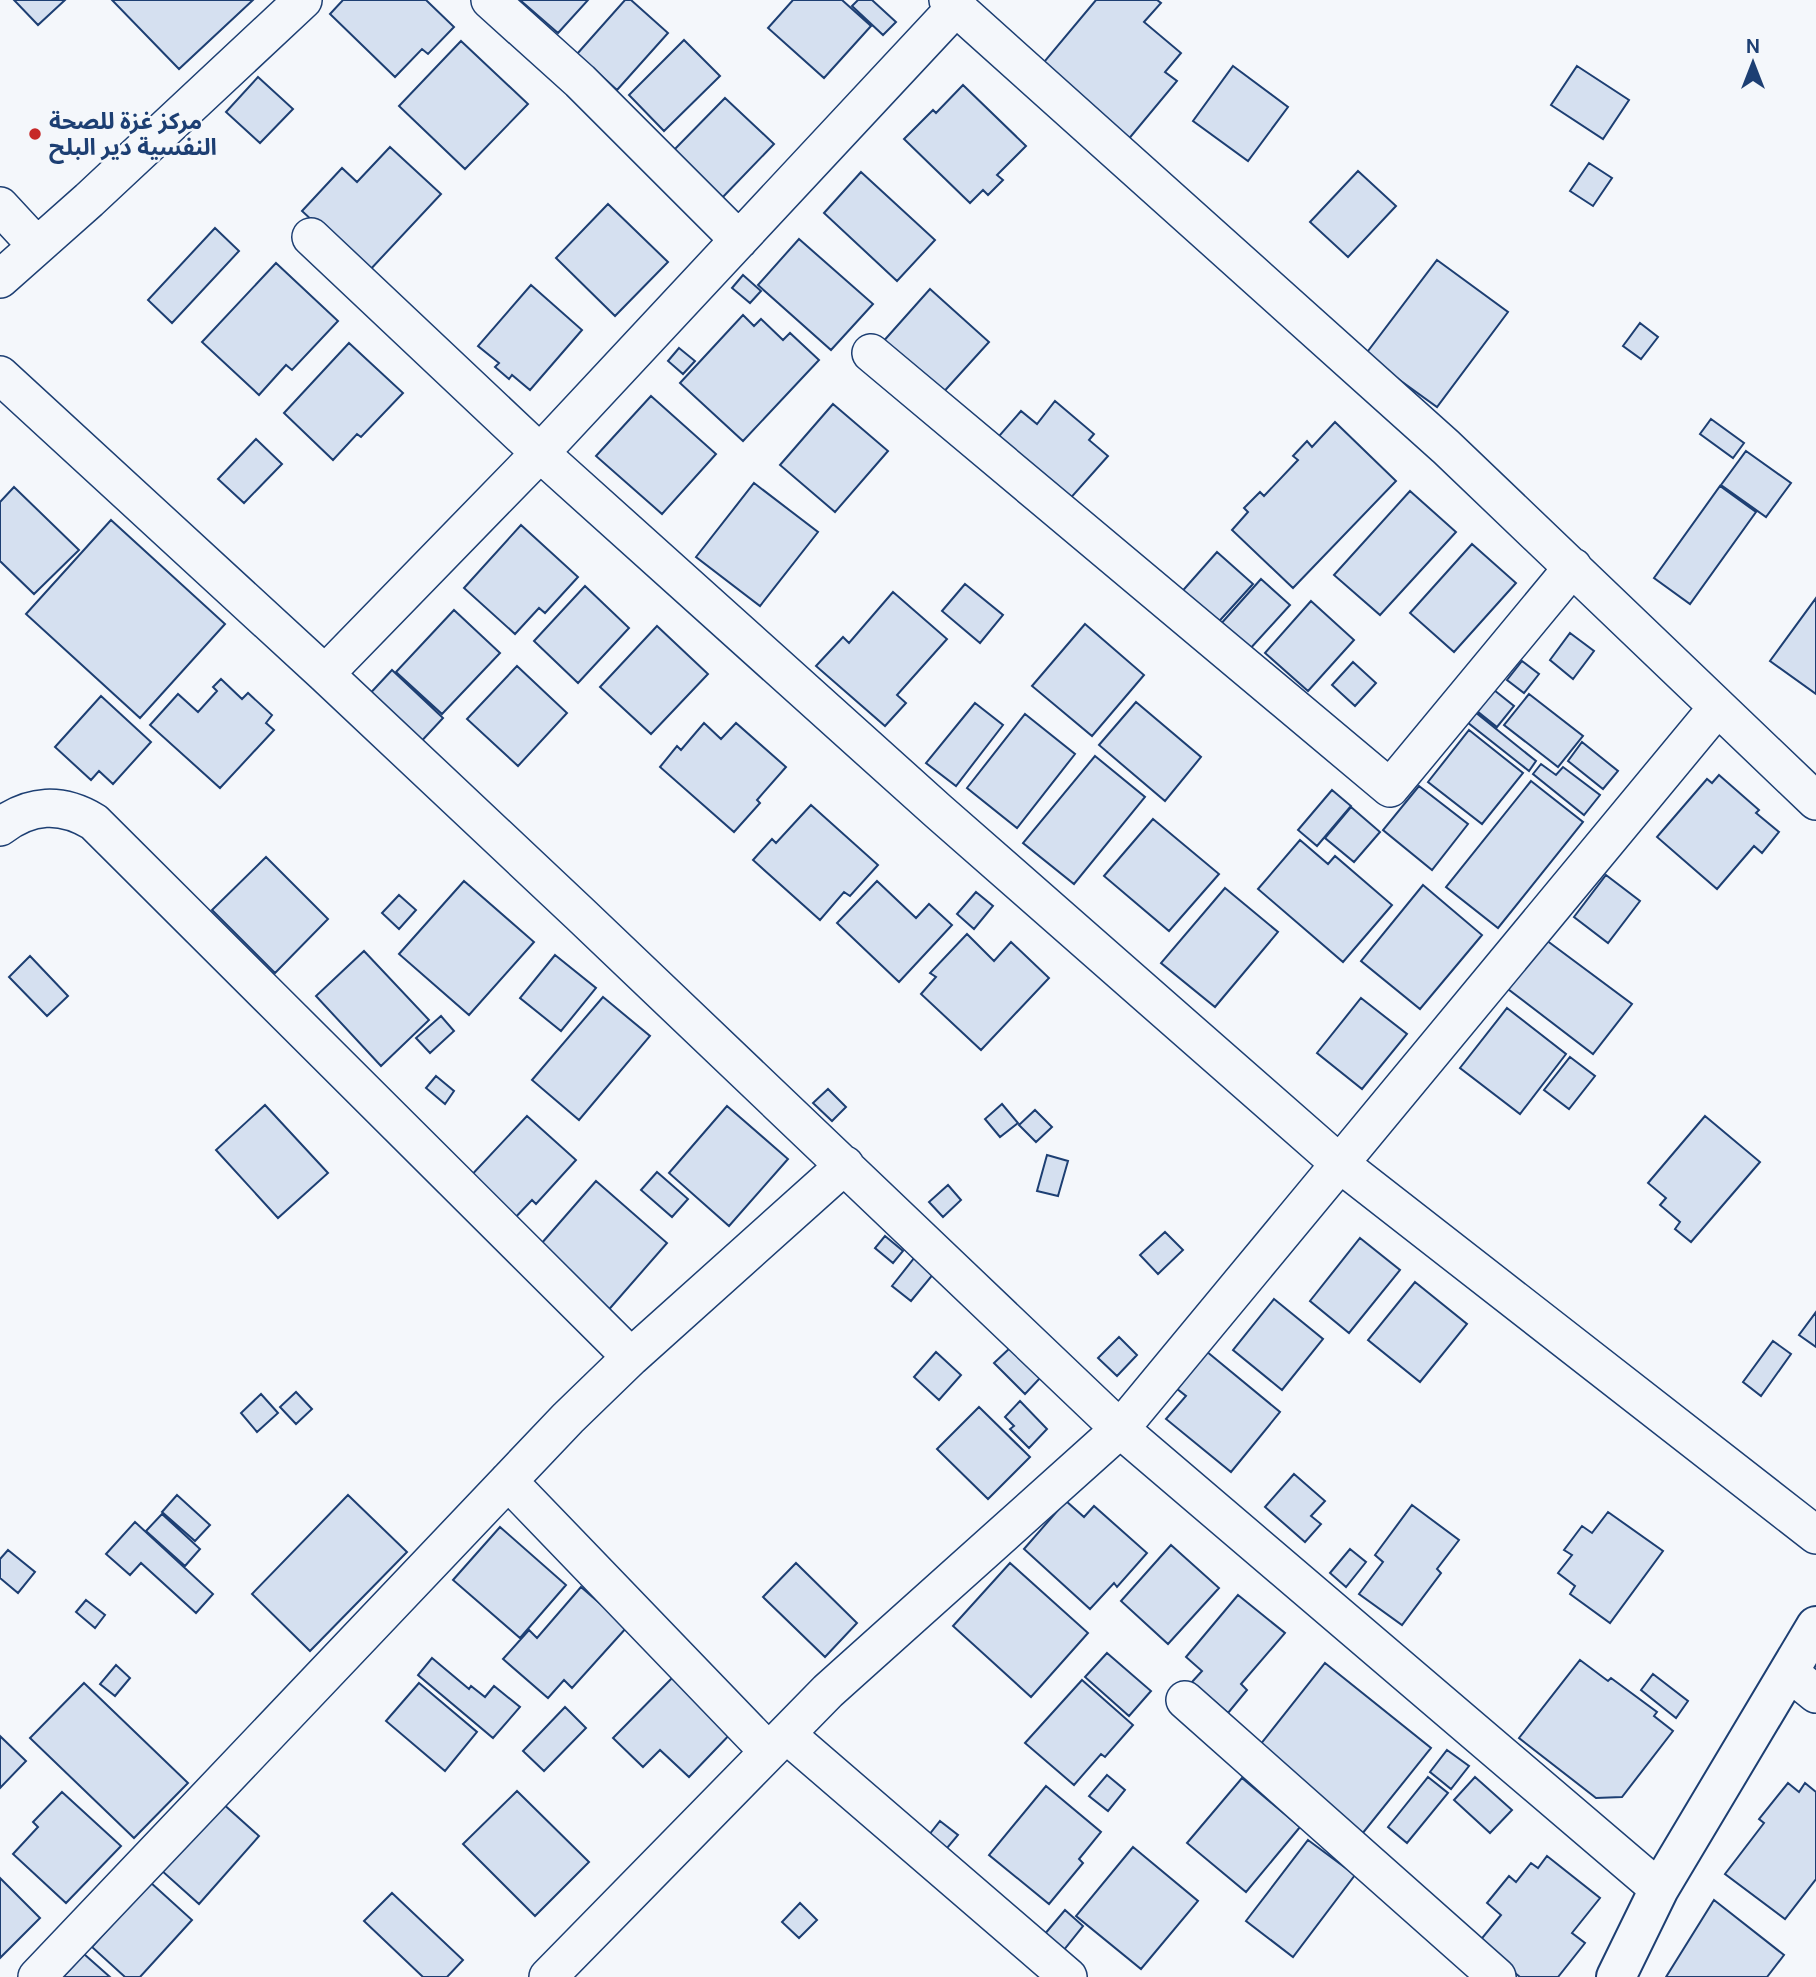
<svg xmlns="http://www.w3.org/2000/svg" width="1816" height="1977" viewBox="0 0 1816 1977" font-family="'DM Sans','Noto Sans Arabic',sans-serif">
	<rect width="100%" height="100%" fill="#f4f7fb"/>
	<path fill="#d5e0f0" stroke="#1d3f73" stroke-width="2" d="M14,0H65L38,25Z
		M112,0H253L179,69Z
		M343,0H426L454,27L428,54L422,49L395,77L330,14Z
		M520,0H588L558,33Z
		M625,0H631L668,33L617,90L577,54Z
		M793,0H842L871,26L824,78L768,28Z
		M858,0H872L896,22L883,35L852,6Z
		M1096,0H1157L1161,3L1144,22L1181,53L1165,72L1177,81L1127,141L1039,68Z
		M684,40L720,76L664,131L629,95Z
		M461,41L528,104L465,169L399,106Z
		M1233,66L1288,107L1248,161L1193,121Z
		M1577,66L1629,100L1603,139L1551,105Z
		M258,77L293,109L260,143L226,112Z
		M963,85L1026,146L997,175L1003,180L988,195L983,190L970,203L904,139L933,110L936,113Z
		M725,98L774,144L720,200L671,153Z
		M390,147L441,194L368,272L302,211L342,168L357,182Z
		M1589,163L1612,178L1593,206L1570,191Z
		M1358,171L1396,206L1348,257L1310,222Z
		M861,172L935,240L897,281L824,213Z
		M608,204L668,262L615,316L556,258Z
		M215,228L239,251L172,323L148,300Z
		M799,239L873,304L831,350L758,285Z
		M1437,260L1508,312L1437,407L1365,355Z
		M276,263L338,321L292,370L286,365L259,395L202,342Z
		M743,275L761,291L750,303L732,288Z
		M531,285L582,330L530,390L512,375L509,379L495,367L499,363L478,346Z
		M930,289L989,342L939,397L881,344Z
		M743,315L754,326L761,319L783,340L790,333L819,360L743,441L680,383Z
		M1640,323L1658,337L1641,359L1623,346Z
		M349,343L403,393L361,437L357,434L333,460L284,413Z
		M679,348L695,361L683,374L668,361Z
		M651,396L716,454L662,514L596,456Z
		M1055,401L1094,434L1089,440L1108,456L1068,501L992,444L1021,411L1037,424Z
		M833,404L888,451L835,512L780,465Z
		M1711,419L1744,443L1733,458L1700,434Z
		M1335,422L1396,481L1293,588L1232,530L1248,512L1244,508L1260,492L1264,496L1298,460L1293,456L1307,441L1312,447Z
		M256,439L282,464L244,503L218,479Z
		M1746,451L1791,483L1766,517L1721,485Z
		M754,483L818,532L760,606L696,557Z
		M1720,486L1756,512L1690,604L1654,578Z
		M14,487L79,550L34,594L0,561V502Z
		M1410,491L1456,532L1380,615L1334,575Z
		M111,520L225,624L140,718L26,614Z
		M521,525L578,577L545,613L539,608L515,634L464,588Z
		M1472,544L1516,583L1454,652L1410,613Z
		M1217,552L1253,584L1213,628L1178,596Z
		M1261,579L1290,605L1248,651L1219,626Z
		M965,584L1003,615L980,643L942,611Z
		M585,586L629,628L578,683L534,641Z
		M893,592L947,639L897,695L906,703L885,726L816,666L843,637L849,643Z
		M1816,598V694L1770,661Z
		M1311,601L1354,640L1308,691L1265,653Z
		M454,610L500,653L442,714L396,672Z
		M1085,624L1144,675L1092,736L1032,686Z
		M657,626L708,674L651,734L600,687Z
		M1570,633L1594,651L1573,679L1550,660Z
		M1522,661L1539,674L1524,693L1507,680Z
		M1353,662L1376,683L1355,706L1332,685Z
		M517,666L567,713L518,766L467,719Z
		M392,670L443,718L416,747L364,700Z
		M221,679L242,699L248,693L272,715L266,723L274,730L220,788L150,725L178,694L198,712L217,691L213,687Z
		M1494,690L1514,706L1497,727L1477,711Z
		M1529,694L1583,736L1558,767L1504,725Z
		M101,696L151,742L113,784L99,771L91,780L55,747Z
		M1136,702L1201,757L1165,801L1099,745Z
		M975,703L1003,725L956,786L926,763Z
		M1475,712L1536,761L1529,771L1467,722Z
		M1025,714L1075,754L1017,828L967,788Z
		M704,723L721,739L736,723L786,767L757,800L760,803L734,832L660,767L677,746L681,750Z
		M1469,730L1523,773L1482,824L1428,782Z
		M1582,742L1618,771L1603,789L1568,761Z
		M1095,756L1145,797L1074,884L1023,843Z
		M1541,764L1556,775L1563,767L1600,795L1584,815L1533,774Z
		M1719,775L1759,810L1756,813L1779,832L1762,853L1754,846L1717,889L1657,837L1707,779L1712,783Z
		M1531,781L1583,822L1498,928L1446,887Z
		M1419,786L1468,824L1432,870L1383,830Z
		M1332,790L1351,806L1317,846L1298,830Z
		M811,805L878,865L850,896L844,892L820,920L753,860L772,839L776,843Z
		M1351,807L1380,832L1354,862L1325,838Z
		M1153,819L1219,874L1169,931L1104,876Z
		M1300,840L1328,864L1335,856L1392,905L1343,962L1258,889Z
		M266,857L328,919L275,973L212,910Z
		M1606,875L1640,901L1608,943L1574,917Z
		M464,881L534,942L469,1015L399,954Z
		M877,881L916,918L929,904L952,925L899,982L837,923Z
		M1423,885L1482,935L1420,1009L1361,961Z
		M1225,888L1278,932L1215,1007L1161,963Z
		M976,892L993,906L974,929L957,914Z
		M399,895L416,910L399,929L382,913Z
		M967,934L994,961L1011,942L1049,978L981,1050L921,994L936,977L930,973Z
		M1542,937L1632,1004L1593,1054L1504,986Z
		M364,951L429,1020L381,1066L316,996Z
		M555,955L596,988L561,1031L520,998Z
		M30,956L68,996L47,1016L9,977Z
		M603,997L650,1036L579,1120L532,1080Z
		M1361,998L1407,1034L1362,1089L1317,1053Z
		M1507,1008L1566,1054L1520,1114L1460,1068Z
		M441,1016L454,1031L430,1053L416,1038Z
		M1570,1057L1595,1076L1569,1109L1544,1090Z
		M436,1076L454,1091L445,1104L426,1088Z
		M828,1089L846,1107L832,1121L813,1103Z
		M1002,1104L1018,1123L1000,1137L985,1119Z
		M265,1105L328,1173L278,1218L216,1150Z
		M727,1106L788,1159L729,1226L669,1173Z
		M1035,1110L1052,1127L1036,1142L1019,1125Z
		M527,1116L576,1160L536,1204L532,1200L511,1222L466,1181Z
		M1705,1116L1760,1162L1691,1242L1675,1229L1680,1222L1660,1205L1666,1198L1648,1183Z
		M1047,1155L1068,1161L1058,1196L1037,1191Z
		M657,1172L688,1199L672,1217L641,1190Z
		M596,1181L667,1243L605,1314L534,1252Z
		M948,1185L961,1200L943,1217L929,1202Z
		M1165,1232L1183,1250L1158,1274L1140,1255Z
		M885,1236L903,1251L893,1263L875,1248Z
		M1360,1238L1400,1270L1349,1333L1310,1301Z
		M915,1257L935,1272L911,1301L892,1286Z
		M1415,1282L1467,1324L1420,1382L1368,1340Z
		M1274,1299L1323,1339L1282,1390L1233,1350Z
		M1816,1312V1347L1799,1335Z
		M1119,1337L1137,1355L1117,1376L1098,1358Z
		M1773,1341L1791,1354L1761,1396L1743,1382Z
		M1010,1348L1040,1378L1025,1394L994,1363Z
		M1206,1351L1280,1412L1231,1472L1166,1419L1186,1396L1176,1388Z
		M936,1352L961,1375L939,1400L914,1377Z
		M296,1392L312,1409L296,1424L280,1407Z
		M261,1394L278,1413L257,1432L241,1413Z
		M1020,1401L1047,1429L1029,1448L1010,1429L1014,1426L1005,1417Z
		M979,1407L1030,1457L988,1499L937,1449Z
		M1294,1474L1325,1501L1311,1516L1321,1524L1305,1542L1265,1507Z
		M177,1495L210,1525L195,1541L162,1512Z
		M348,1495L407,1552L310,1651L252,1594Z
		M1066,1501L1084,1517L1094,1506L1147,1553L1117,1587L1114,1583L1090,1609L1024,1549Z
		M1412,1505L1459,1540L1437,1569L1441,1573L1402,1625L1359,1594L1383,1562L1375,1555Z
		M1608,1512L1663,1551L1610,1623L1570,1594L1575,1586L1558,1573L1572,1555L1564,1550L1582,1526L1592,1533Z
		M162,1514L200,1549L185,1566L146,1531Z
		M135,1522L213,1594L196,1613L141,1563L130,1575L106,1554Z
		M500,1527L566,1585L520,1638L453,1580Z
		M1171,1545L1219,1588L1168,1644L1121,1601Z
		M1350,1549L1366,1562L1346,1587L1330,1573Z
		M8,1550L35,1572L18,1593L0,1578V1559Z
		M796,1563L857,1623L825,1657L763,1597Z
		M1010,1563L1088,1633L1031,1697L953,1626Z
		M581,1587L627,1627L572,1688L564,1680L548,1698L503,1659L529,1630L537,1638Z
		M1238,1595L1285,1633L1241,1684L1247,1690L1228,1713L1192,1682L1202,1671L1186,1657Z
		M86,1600L105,1615L95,1628L76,1612Z
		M1107,1653L1151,1691L1129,1716L1085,1677Z
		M432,1658L469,1689L471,1686L485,1697L494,1686L520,1707L493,1738L418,1675Z
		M1580,1660L1608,1681L1611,1678L1657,1712L1654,1716L1673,1731L1622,1797L1596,1798L1519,1738Z
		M1325,1663L1431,1748L1362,1834L1256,1750Z
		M116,1665L130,1678L115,1696L100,1684Z
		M678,1672L736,1728L689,1777L660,1750L643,1767L613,1738Z
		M1653,1674L1688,1701L1676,1718L1641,1690Z
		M1082,1680L1133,1725L1105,1757L1101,1754L1074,1785L1025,1743Z
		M84,1683L188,1783L134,1838L30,1738Z
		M419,1683L477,1732L445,1771L386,1721Z
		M565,1707L586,1728L544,1771L523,1751Z
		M0,1736L26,1761L0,1788Z
		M1447,1750L1469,1766L1451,1789L1430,1772Z
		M1107,1775L1125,1790L1108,1811L1089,1796Z
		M1428,1777L1448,1793L1407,1843L1388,1827Z
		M1475,1777L1512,1810L1490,1833L1454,1800Z
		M1242,1778L1300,1827L1246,1892L1187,1843Z
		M1788,1783L1799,1792L1805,1783L1816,1792V1879L1785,1919L1725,1874L1764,1823L1759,1819Z
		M1046,1786L1101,1832L1079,1859L1083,1863L1049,1904L989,1855Z
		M517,1791L589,1862L535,1916L463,1844Z
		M62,1792L121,1846L66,1903L13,1854L38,1827L33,1822Z
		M221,1802L259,1836L199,1904L161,1870Z
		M940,1821L958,1835L942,1854L925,1840Z
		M1308,1840L1355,1875L1293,1957L1246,1921Z
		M1133,1847L1198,1901L1141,1969L1076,1916Z
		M1547,1856L1600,1898L1572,1933L1585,1943L1558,1977H1520L1478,1943L1501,1915L1487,1903L1509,1876L1516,1882L1531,1863L1538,1868Z
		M0,1878L40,1918L0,1958Z
		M150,1882L192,1920L140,1977H125L92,1947Z
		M392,1893L463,1960L447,1977H423L364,1921Z
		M1714,1900L1784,1955L1767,1977H1666Z
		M800,1903L817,1920L799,1938L782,1922Z
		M1065,1910L1083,1926L1063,1951L1044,1935Z
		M84,1954L110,1977H63Z"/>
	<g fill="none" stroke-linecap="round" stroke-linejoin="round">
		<g stroke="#1d3f73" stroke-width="40">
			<path id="minor" d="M490,0L580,81L739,240
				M948,0L1446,447L1816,801
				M0,206L37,246
				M311,237L540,453L938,811L1339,1163L1816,1535
				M0,279L89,200L303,0
				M871,353L1390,788L1573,567
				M0,375L325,674L580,914L1120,1429L1659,1889
				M325,674L540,453L956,7
				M0,827C30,804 61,802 94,822L631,1357
				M508,1481L768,1751
				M1789,1672L1816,1694
				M1185,1700L1497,1977
				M786,1734L1068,1977
				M37,1977L568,1418L631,1357L845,1165
				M548,1977L828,1691L1120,1429L1717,708"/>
		</g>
		<g stroke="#1d3f73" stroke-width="42">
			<path id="tertiary" d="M1616,1977L1659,1889L1816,1626"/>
		</g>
		<use href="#minor" stroke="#f4f7fb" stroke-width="37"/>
		<use href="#tertiary" stroke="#f4f7fb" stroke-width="38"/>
	</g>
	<circle fill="#c62828" stroke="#f4f7fb" stroke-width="2.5" cx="35" cy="134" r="7"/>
	<g text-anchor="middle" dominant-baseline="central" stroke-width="5" stroke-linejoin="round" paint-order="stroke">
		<g font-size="23" font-weight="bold" fill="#1d3f73" stroke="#f4f7fb" text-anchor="start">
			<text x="49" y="121">مركز غزة للصحة<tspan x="49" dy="26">النفسية دير البلح</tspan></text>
		</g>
	</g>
	<g transform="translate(1753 63)" stroke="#f4f7fb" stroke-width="5" paint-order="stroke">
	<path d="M0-5L12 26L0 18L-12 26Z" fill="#1d3f73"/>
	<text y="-10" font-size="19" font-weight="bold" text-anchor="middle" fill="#1d3f73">N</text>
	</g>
</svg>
